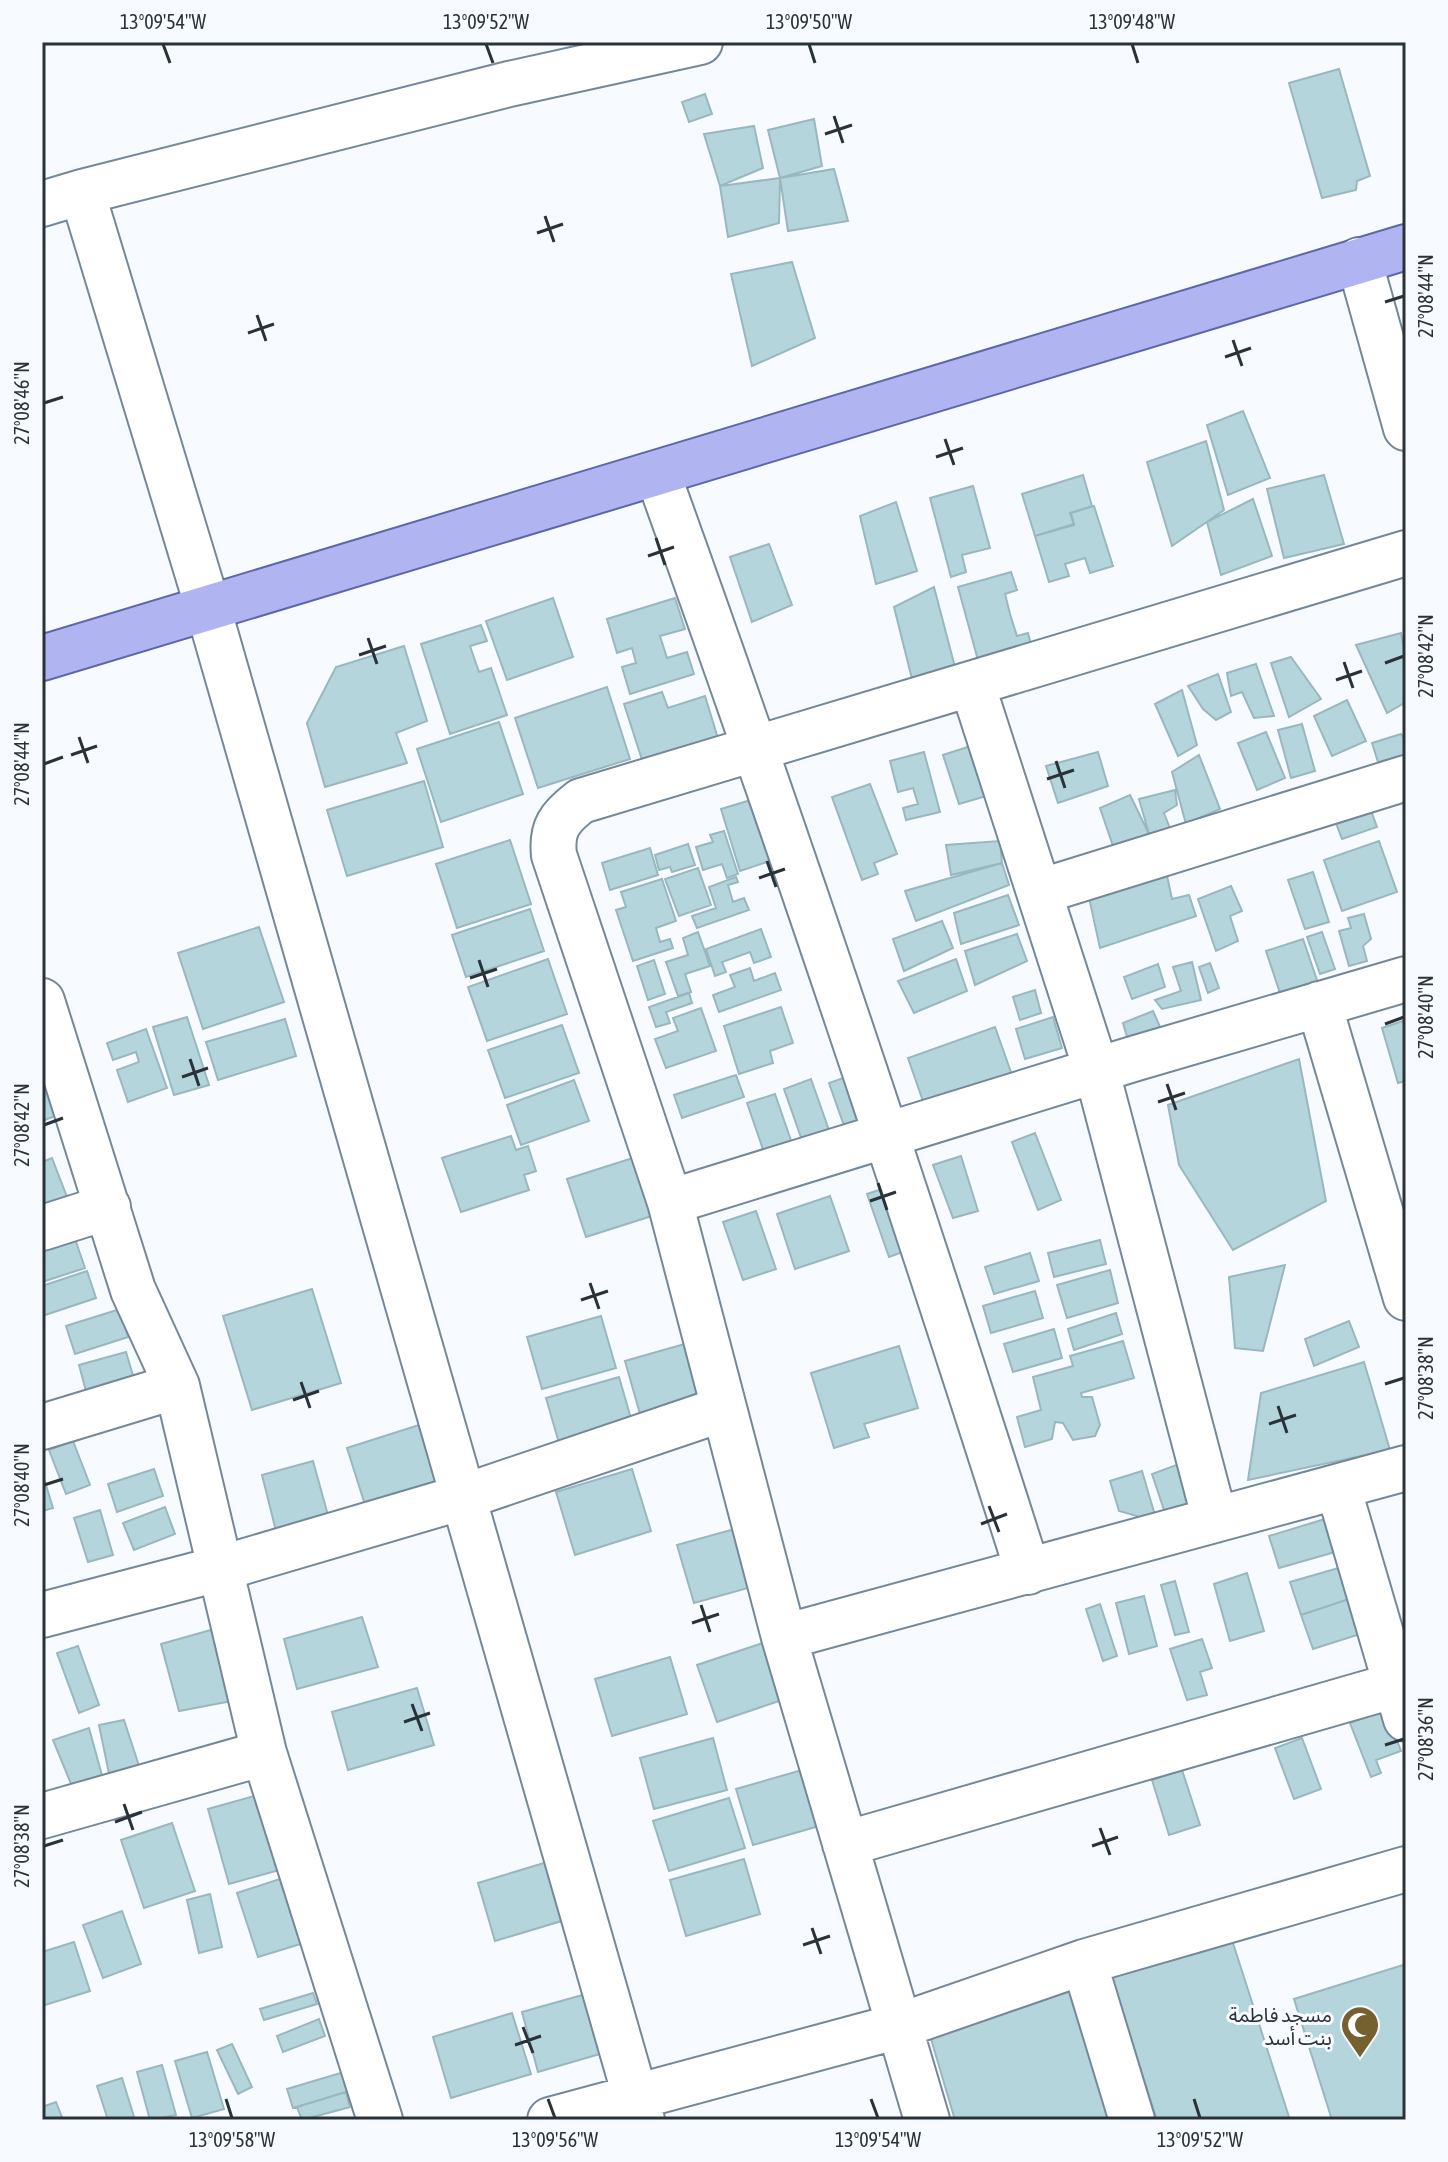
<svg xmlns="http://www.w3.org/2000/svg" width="1448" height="2162" viewBox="0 0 1448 2162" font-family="'Asap Condensed','Noto Sans Arabic',sans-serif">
	<rect width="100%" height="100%" fill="#f7fbff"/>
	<path fill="#b5d5dc" stroke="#99b7bf" stroke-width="2" d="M1339,69L1370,176L1357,181L1356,190L1322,198L1289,83Z
		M705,94L712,114L689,122L682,102Z
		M814,119L822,166L780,178L768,130Z
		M754,126L763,168L720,186L704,134Z
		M834,169L848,221L788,231L780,178Z
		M780,178L779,223L728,237L720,186Z
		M792,262L815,338L752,366L731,274Z
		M1243,411L1270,478L1228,495L1207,425Z
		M1206,441L1224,510L1172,546L1147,462Z
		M1083,475L1092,506L1070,513L1074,525L1035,536L1022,494Z
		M1324,475L1344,544L1284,558L1267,489Z
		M973,486L990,548L962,555L966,572L951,577L930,498Z
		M1253,499L1272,556L1221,575L1207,522Z
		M896,502L917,571L876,584L860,516Z
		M1094,506L1113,566L1090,573L1085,558L1065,564L1069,576L1049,582L1035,536L1074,524L1071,513Z
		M769,544L792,605L752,622L730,557Z
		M1011,572L1017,590L1005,594L1010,614L1017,636L1028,633L1032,648L979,664L958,587Z
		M934,587L956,671L913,683L894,607Z
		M553,598L573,657L507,680L486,621Z
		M675,598L685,629L660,636L667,658L687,652L694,674L630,694L622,667L636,663L632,648L617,653L607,619Z
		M481,625L487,641L470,646L479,672L491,668L507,715L450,734L421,644Z
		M1401,633L1406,660V702L1387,713L1356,645Z
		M404,646L427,721L396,733L407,763L325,787L307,723L336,667Z
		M1291,657L1321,699L1289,717L1271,663Z
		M1256,664L1274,716L1254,718L1242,692L1231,696L1227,673Z
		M1218,674L1231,712L1216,720L1203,709L1188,686Z
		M607,687L630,759L538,788L515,718Z
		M1182,690L1197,745L1178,756L1155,704Z
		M662,692L668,708L705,696L720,745L645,769L624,704Z
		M1347,700L1366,741L1332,756L1314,716Z
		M499,722L523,794L441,822L417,749Z
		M1302,724L1315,771L1291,778L1278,730Z
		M1266,732L1285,778L1257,790L1238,743Z
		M1401,734L1406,742V755L1378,762L1372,743Z
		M977,744L993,794L959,804L943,755Z
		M924,752L940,812L906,820L903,808L918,804L913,788L898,792L890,761Z
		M1098,752L1108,786L1058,803L1046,766Z
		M1199,755L1220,809L1186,824L1172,772Z
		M424,781L443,847L347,876L327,810Z
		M870,784L897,854L874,863L878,874L862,880L832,797Z
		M1175,790L1177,805L1164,813L1171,831L1149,834L1139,799Z
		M1130,795L1149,834L1114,849L1100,808Z
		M1366,797L1377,827L1342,839L1331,810Z
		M754,799L773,860L740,871L721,809Z
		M724,831L738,874L727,878L722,864L703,870L696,847L713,842L710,835Z
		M510,840L531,904L457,928L436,864Z
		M1000,841L1002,863L951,875L946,845Z
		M1379,841L1397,892L1342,911L1324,860Z
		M688,844L695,865L672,872L670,867L659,870L655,855Z
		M650,848L658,875L610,890L602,863Z
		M1002,863L1009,885L916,921L905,891Z
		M698,868L711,905L679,916L665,879Z
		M1166,871L1172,899L1189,895L1196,916L1100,948L1088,893Z
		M1313,872L1329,922L1305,929L1288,880Z
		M736,877L738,882L728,885L733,902L744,898L749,910L697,928L692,916L716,908L709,887Z
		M662,879L676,921L656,928L660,942L670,939L673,948L633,961L616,910L626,907L621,892Z
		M1231,886L1242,911L1230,916L1238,941L1216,951L1198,899Z
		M1008,895L1019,925L961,944L954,913Z
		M530,909L544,951L466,977L452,935Z
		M1364,914L1371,939L1363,946L1367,961L1349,966L1339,931L1351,928L1348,918Z
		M942,921L953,948L904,971L893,939Z
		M259,927L284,1002L203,1029L178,953Z
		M761,929L771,957L754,963L750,952L722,962L726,972L715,976L706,949Z
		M698,932L710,966L685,974L691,992L678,996L666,962L688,955L683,938Z
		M1322,932L1335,969L1320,974L1307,937Z
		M1017,934L1027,961L975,985L965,951Z
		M1303,939L1320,989L1283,1002L1266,951Z
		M548,959L567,1014L487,1041L468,987Z
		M956,959L967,991L914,1013L898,981Z
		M654,960L665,994L648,1000L637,966Z
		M1192,962L1201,1000L1162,1009L1155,1000L1181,991L1173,967Z
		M1210,963L1219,988L1208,993L1199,967Z
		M1158,964L1165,987L1132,999L1124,977Z
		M750,968L754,981L775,973L781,990L719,1012L713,995L735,987L730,975Z
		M1035,990L1041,1013L1020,1020L1013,997Z
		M689,993L692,1003L666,1012L670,1023L656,1027L649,1007Z
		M781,1007L793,1043L770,1051L773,1063L739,1074L724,1026Z
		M701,1008L716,1051L666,1068L655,1039L678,1031L673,1018Z
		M1153,1011L1164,1036L1130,1047L1123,1023Z
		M187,1017L209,1085L174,1095L153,1027Z
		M1053,1017L1062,1048L1025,1059L1016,1029Z
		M285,1019L296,1056L218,1080L206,1042Z
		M1406,1020V1081L1398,1083L1382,1028Z
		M562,1025L579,1073L505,1098L488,1050Z
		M995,1027L1013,1078L926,1110L908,1058Z
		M146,1029L167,1088L128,1102L117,1070L139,1062L136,1052L113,1060L107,1043Z
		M1299,1059L1326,1201L1233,1250L1179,1165L1168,1105Z
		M860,1072L878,1126L848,1137L829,1083Z
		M45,1075L58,1115L42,1121V1076Z
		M736,1075L744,1097L682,1118L674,1095Z
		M811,1079L831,1136L804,1146L784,1089Z
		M574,1080L589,1121L521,1145L507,1105Z
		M775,1094L795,1152L767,1161L747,1103Z
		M1035,1133L1061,1200L1038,1210L1012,1142Z
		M511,1136L516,1150L528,1146L536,1171L524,1175L529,1190L461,1212L442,1158Z
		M639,1156L658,1214L586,1237L567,1179Z
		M961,1156L978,1211L953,1218L933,1165Z
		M52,1158L67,1197L42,1206V1162Z
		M898,1184L920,1246L889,1257L867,1194Z
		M830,1196L849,1251L795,1269L777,1214Z
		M756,1211L776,1269L743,1280L723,1222Z
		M73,1233L85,1268L42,1282V1243Z
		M1100,1240L1106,1264L1054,1277L1048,1253Z
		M1030,1253L1039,1281L994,1294L985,1267Z
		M1285,1265L1263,1351L1235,1348L1229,1277Z
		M1110,1270L1118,1303L1067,1318L1057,1285Z
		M87,1271L96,1298L42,1316V1286Z
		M312,1289L341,1383L252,1410L223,1316Z
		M1035,1291L1043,1318L991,1333L983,1306Z
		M120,1309L128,1337L75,1354L66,1326Z
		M1116,1313L1122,1334L1074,1350L1068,1329Z
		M601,1316L616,1368L542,1389L527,1337Z
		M1349,1321L1359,1347L1314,1366L1305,1339Z
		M1054,1329L1062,1358L1013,1372L1004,1344Z
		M1123,1341L1134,1378L1081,1393L1082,1397H1092L1100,1425L1095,1436L1073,1440L1063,1423L1055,1422L1052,1439L1025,1447L1017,1417L1041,1410L1033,1377L1073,1366L1070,1356Z
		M688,1343L705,1403L642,1421L625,1361Z
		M899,1346L918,1408L864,1424L869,1437L834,1448L811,1373Z
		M126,1352L135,1382L87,1395L79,1365Z
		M1364,1362L1390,1450L1248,1480L1261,1393Z
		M619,1377L634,1429L561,1450L546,1398Z
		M419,1425L438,1485L366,1508L347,1448Z
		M73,1441L90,1485L66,1494L49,1450Z
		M313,1461L329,1519L276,1531L262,1475Z
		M1187,1461L1195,1509L1167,1519L1152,1474Z
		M154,1469L163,1496L117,1512L108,1484Z
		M632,1469L651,1531L575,1555L556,1492Z
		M1142,1471L1159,1529L1142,1533L1137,1516L1119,1511L1110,1481Z
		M42,1472L53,1508L42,1511Z
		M165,1507L175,1534L134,1550L123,1523Z
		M100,1510L113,1555L88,1562L74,1518Z
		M1325,1519L1335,1552L1279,1568L1269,1536Z
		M749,1525L766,1583L694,1603L677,1545Z
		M1342,1567L1352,1598L1301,1615L1290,1582Z
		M1247,1573L1264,1631L1230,1641L1214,1584Z
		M1175,1581L1189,1632L1175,1635L1161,1585Z
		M1144,1596L1157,1646L1129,1654L1116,1603Z
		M1352,1598L1363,1633L1313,1649L1301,1615Z
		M1100,1604L1117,1656L1103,1661L1086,1609Z
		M362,1617L378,1667L297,1689L284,1639Z
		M218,1628L237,1700L179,1711L161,1644Z
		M1202,1639L1212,1668L1200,1672L1207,1695L1187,1700L1170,1649Z
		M766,1642L785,1699L717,1722L697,1665Z
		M78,1646L99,1705L79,1713L57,1653Z
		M670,1657L687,1714L612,1736L595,1679Z
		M417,1688L434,1745L348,1770L332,1712Z
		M1385,1710L1401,1751L1376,1760L1381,1773L1371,1777L1350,1723Z
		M124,1720L143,1778L112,1788L99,1725Z
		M89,1728L106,1790L76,1796L53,1740Z
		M713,1738L727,1790L654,1809L640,1758Z
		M1302,1738L1321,1789L1294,1799L1275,1748Z
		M809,1768L826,1824L753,1845L736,1789Z
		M1182,1770L1200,1825L1169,1835L1152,1780Z
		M261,1794L283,1869L229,1884L208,1809Z
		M729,1798L745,1848L669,1871L653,1821Z
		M172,1823L195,1891L144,1908L121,1840Z
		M557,1859L575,1917L495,1941L478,1883Z
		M744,1859L760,1914L686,1936L670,1880Z
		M286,1877L307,1942L258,1957L237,1893Z
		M210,1894L222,1947L199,1953L187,1900Z
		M122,1911L141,1964L103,1978L83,1925Z
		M1231,1937L1290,2120H1157L1110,1975Z
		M74,1942L90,1991L42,2006V1952Z
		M1406,1964V2120H1332L1294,1999Z
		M600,1990L617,2049L538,2072L522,2012Z
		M1071,1990L1112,2120H955L929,2032Z
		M313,1993L317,2004L264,2020L260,2009Z
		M512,2013L531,2074L451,2098L433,2037Z
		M319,2019L325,2036L283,2052L277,2036Z
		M232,2044L252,2087L238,2094L217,2050Z
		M207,2052L224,2109L192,2118L175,2061Z
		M162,2065L176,2115L150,2120L137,2072Z
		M344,2072L349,2091L293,2108L287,2089Z
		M122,2078L135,2120H108L97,2086Z
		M346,2092L350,2107L302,2120L297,2107Z
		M56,2102L63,2120H42V2107Z"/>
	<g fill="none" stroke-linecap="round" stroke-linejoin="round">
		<g stroke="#75889a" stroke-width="48">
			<path id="minor" d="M82,192L509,84L700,42
				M42,204L82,192L208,608L642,2120
				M1359,260L1406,428
				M658,475C789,838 911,1204 1028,1572
				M972,684L1097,1072L1215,1520
				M1039,892L1406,778
				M42,1001L133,1290L177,1386L264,1753L380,2120
				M1319,1004L1406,1298
				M670,1202L1133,1059L1406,979
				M42,1228L108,1207
				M42,1427L177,1386
				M1338,1487L1406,1719
				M42,1615L222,1568L463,1497L723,1409
				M784,1637L1406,1468
				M42,1816L264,1753
				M845,1844L1406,1682
				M1084,1962L1132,2120
				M550,2120L899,2026L1084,1962L1406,1869
				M927,2120L784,1637L670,1202L554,855C551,828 560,817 581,801L1406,553"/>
		</g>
		<g stroke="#5f67ac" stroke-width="48">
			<path id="major" d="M42,658L1406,247"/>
		</g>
		<use href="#minor" stroke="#fff" stroke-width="44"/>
		<use href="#major" stroke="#b0b5f2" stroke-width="44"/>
	</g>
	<path fill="none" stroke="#2a3239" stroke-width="3" d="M163,44L170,63M486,44L493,63M809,44L815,63M1132,44L1138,63M834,116L843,143M825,134L852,125M545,216L554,242M537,233L563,224M1385,302L1404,296M257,315L266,341M248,333L274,324M1233,340L1242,366M1225,357L1251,348M44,403L63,397M945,439L954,465M936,457L963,448M656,538L665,565M648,556L674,547M368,638L377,664M359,655L386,646M1344,662L1353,688M1385,663L1404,656M1336,680L1362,671M79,737L88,763M71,755L97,746M1056,761L1065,788M44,764L63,757M1047,779L1074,770M767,861L776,887M759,878L785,869M479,960L488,987M470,978L497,969M1385,1024L1404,1017M190,1059L199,1086M182,1077L208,1068M1167,1084L1176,1110M1158,1102L1185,1093M44,1125L63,1118M878,1183L887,1210M870,1201L896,1192M590,1283L599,1309M581,1300L608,1291M301,1382L310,1408M1385,1384L1404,1378M293,1400L319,1391M1278,1406L1287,1433M1269,1424L1296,1415M44,1485L63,1479M989,1506L999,1532M981,1524L1007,1514M701,1605L710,1632M692,1623L719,1614M412,1704L422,1731M404,1722L430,1713M1385,1745L1404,1739M124,1804L133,1830M115,1822L142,1812M1100,1828L1110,1855M44,1846L63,1840M1092,1846L1118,1837M812,1928L821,1954M803,1945L830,1936M523,2027L533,2053M515,2045L541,2036M226,2099L232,2118M548,2099L555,2118M871,2099L878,2118M1194,2099L1200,2118"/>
	<defs>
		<g id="mosque-pin" transform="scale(2)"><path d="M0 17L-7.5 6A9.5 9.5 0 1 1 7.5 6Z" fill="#75602f" stroke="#f7fbff"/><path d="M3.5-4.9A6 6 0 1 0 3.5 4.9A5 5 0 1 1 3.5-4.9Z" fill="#fff"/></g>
	</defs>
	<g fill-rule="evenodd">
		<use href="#mosque-pin" x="1360" y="2025"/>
	</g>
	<g text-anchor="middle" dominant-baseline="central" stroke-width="6" stroke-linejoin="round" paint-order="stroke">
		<g font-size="20" fill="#2a3239" stroke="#f7fbff" text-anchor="end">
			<text x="1332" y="2014">مسجد فاطمة<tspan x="1332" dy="23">بنت أسد</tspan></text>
		</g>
	</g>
	<rect width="1448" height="2162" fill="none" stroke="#f7fbff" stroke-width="88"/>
	<rect x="44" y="44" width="1360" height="2074" fill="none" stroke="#2a3239" stroke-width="3"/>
	<g font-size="20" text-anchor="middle" fill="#2a3239">
		<text x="163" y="29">13°09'54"W</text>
		<text x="486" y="29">13°09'52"W</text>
		<text x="809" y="29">13°09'50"W</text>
		<text x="1132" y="29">13°09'48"W</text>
		<text transform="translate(1426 296) rotate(-90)" y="7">27°08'44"N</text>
		<text transform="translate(22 403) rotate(-90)" y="7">27°08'46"N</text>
		<text transform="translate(1426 656) rotate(-90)" y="7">27°08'42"N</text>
		<text transform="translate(22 764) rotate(-90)" y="7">27°08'44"N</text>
		<text transform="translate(1426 1017) rotate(-90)" y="7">27°08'40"N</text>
		<text transform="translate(22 1125) rotate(-90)" y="7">27°08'42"N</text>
		<text transform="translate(1426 1378) rotate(-90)" y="7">27°08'38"N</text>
		<text transform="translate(22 1485) rotate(-90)" y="7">27°08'40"N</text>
		<text transform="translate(1426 1739) rotate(-90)" y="7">27°08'36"N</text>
		<text transform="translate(22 1846) rotate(-90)" y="7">27°08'38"N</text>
		<text x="232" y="2147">13°09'58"W</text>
		<text x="555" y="2147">13°09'56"W</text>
		<text x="878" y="2147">13°09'54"W</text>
		<text x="1200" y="2147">13°09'52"W</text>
	</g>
</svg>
